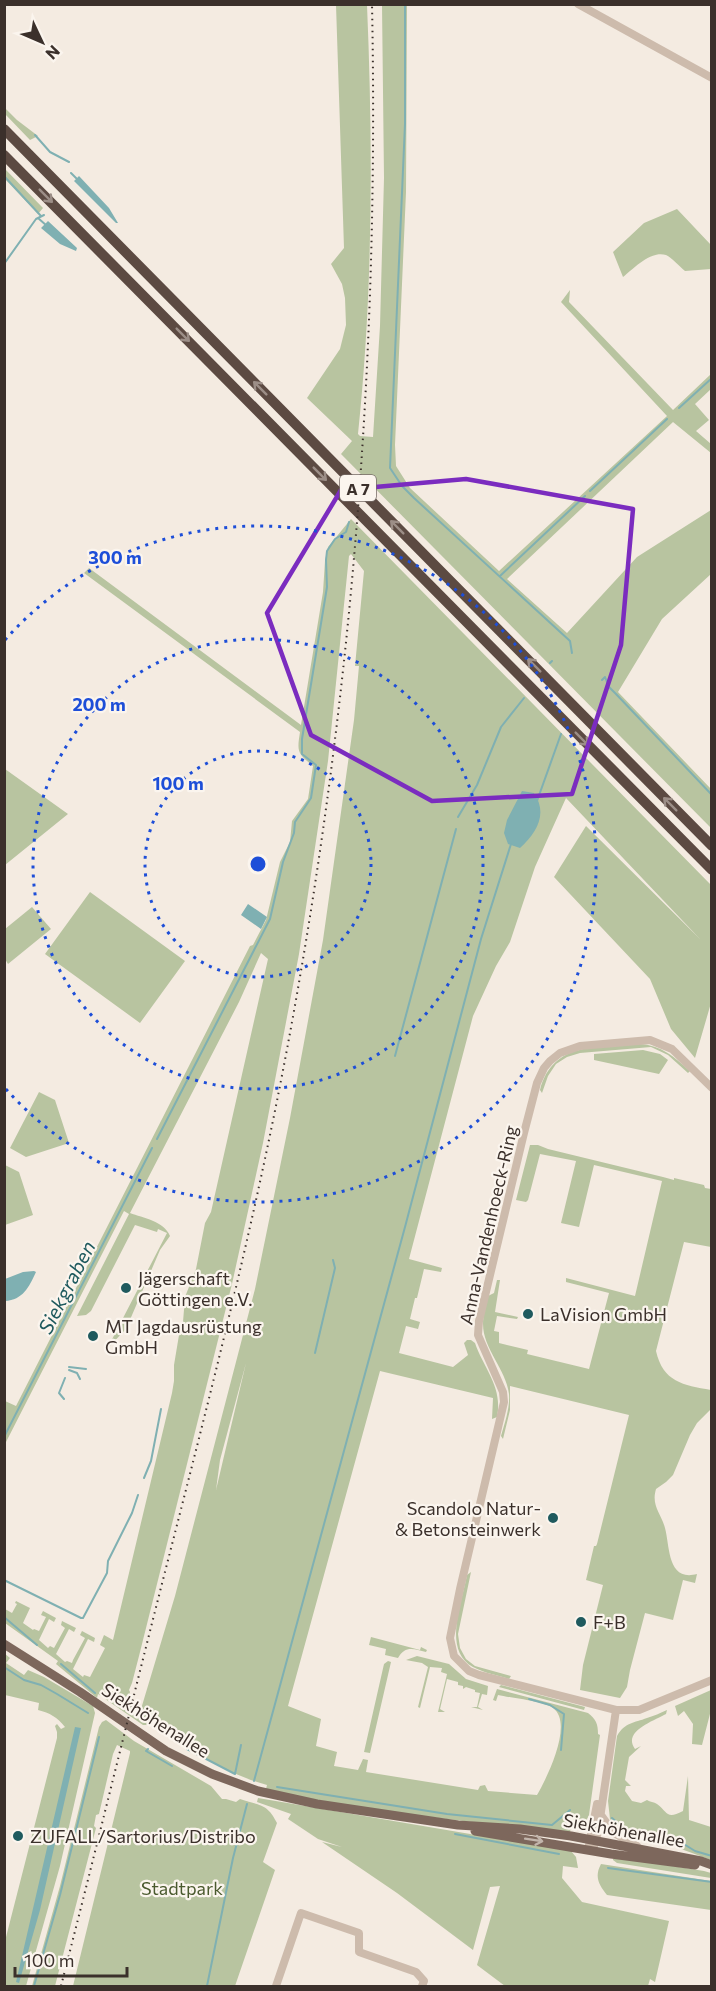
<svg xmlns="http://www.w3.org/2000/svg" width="716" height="1991" viewBox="0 0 716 1991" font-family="Commissioner,sans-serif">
	<rect width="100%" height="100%" fill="#f4ebe1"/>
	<path fill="#b8c4a0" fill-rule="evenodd" d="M336,5H367C373,147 373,292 358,434L360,436L373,437L380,326L384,178L382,5H407L406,192L395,445L396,466L410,488L499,571L667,416L561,302L570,290L569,302L673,410L711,374V389L695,404L709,420L696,431L711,444V453L673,422L507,579L567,633L637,557L711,510V574L662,619L618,692L711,789V828L341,454L352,441L307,398L340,349L346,325L345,298L342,284L331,264L344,248Z
		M4,107L17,120L38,136L30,140L5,114Z
		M5,169L43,208L38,214L5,179Z
		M677,209L711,245V269L685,271C679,266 672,258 666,255C651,250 633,269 623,277L613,252L644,223Z
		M351,519L711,885V1003L695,1058L671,1029L650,979L554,877L586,826L700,939L566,798L535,867L510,942L496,966L473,1016L409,1259L442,1268L441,1272L424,1269L417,1298H415L410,1319L420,1322L418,1329L406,1326L399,1353L453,1367L468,1355L464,1343L467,1340H471L475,1343C484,1369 503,1387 497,1417L492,1419L493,1398L380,1371L288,1706L321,1719L316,1746L337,1752L334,1766L358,1770L363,1759L368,1760L366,1772L478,1790L480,1786L485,1785L488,1791L537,1795C547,1778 574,1723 553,1708C543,1701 511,1698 498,1695L496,1701L493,1700L497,1689L588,1713C596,1719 598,1724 598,1734L600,1735L589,1815L583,1827L571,1825L570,1833C468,1821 366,1813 266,1789L267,1785C225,1774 189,1748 153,1725H143L98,1694L97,1698L56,1664L58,1661L5,1623V1609L12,1613L17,1604L15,1603L16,1601L30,1608L23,1623L33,1630L34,1629L39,1631L46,1617L41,1615L43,1611L56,1618L54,1622L49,1619L39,1640L48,1648L50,1646L54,1648L65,1628L61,1625L62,1621L76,1628L74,1632L69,1629L56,1654L65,1662L67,1661L72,1663L73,1660L85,1638L80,1635L82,1631L95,1638L94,1642L88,1639L73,1669L83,1677L84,1675L90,1677L105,1648L100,1645L104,1635L113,1640L172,1393L174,1381V1365L179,1335L183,1322L185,1297L196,1269L205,1223L211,1212L268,959L261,953L239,1002L130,1213C143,1218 164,1221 170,1236L160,1250L126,1329L107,1349L167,1233L158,1229L157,1232L135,1225L91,1311L86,1315L77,1316L129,1214L124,1211L5,1444V1401L16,1406L250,946L253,945L266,920L280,862L290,842L292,821L308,799L313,766C297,753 297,752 300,732L84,573L89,568L301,725L323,592L325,561L328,547ZM351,554L364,571L355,666H359L354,720L323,940L290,1118L255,1289L175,1596L141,1709L127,1703L130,1692L129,1690L132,1683L139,1656L232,1284L263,1143L299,954L328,761L349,556ZM246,1363L216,1490L220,1460Z
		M5,769L68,814L5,865Z
		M90,892L185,961L140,1023L45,954Z
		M32,907L51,929L8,964L5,959V929Z
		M639,1044C662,1045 674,1057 690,1071L688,1073L668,1055L651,1047L580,1053L567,1057L556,1064L548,1076L542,1093L540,1090C553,1041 597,1048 639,1044Z
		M643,1050L660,1054L668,1060L659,1074L594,1060V1054Z
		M39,1092L55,1100L69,1143L26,1157L10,1148Z
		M530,1145H538L548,1149L663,1177L674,1180V1178L704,1185L705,1188L711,1189V1247L684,1242L656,1351C663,1382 683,1385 711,1390V1409L697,1423L690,1435L673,1475L666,1482L656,1489C651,1506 661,1513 665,1528C670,1546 667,1582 697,1574L695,1583L683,1580L673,1620L645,1613L630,1670L627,1687L620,1698L580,1690L583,1665L603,1585L586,1580L594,1546H596L597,1544L629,1415L510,1386V1410L503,1439L501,1436C505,1422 510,1408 509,1394C506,1369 483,1349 483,1324C483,1315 486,1305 488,1296L494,1293L497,1280H500L495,1312L518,1317L517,1319L497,1316L494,1331L499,1332V1343L528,1350L527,1354L589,1369L609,1293L566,1282V1278L635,1296L662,1181L594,1165L579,1227L561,1223L576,1161L540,1154L528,1200L526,1202L516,1200Z
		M5,1165L19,1172L33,1215L5,1225Z
		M471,1572L458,1634L460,1648L466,1659L475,1666L511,1676L509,1679C497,1675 484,1673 473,1667C442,1650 462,1602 467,1575Z
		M371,1637L420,1650L421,1647L427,1650L426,1652C414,1649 405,1645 398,1658L385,1655L386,1649L369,1645Z
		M4,1653L10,1658L6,1663L24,1675L28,1670L44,1677L93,1706L95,1713L60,1866L26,1986H5V1941L57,1738V1732L55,1726L57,1724L61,1729L65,1727C57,1717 50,1713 38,1710L39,1703L5,1695Z
		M417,1656L449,1664L466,1679L488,1686L487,1695L482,1694L478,1707L483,1710L471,1707H477L480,1693L475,1692V1690L466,1687L463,1689V1686L458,1685V1682L447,1679L440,1709L445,1712H438L447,1674L441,1672L442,1668L430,1667L420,1708L418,1707L428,1667L422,1663L406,1660Z
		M388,1661L391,1662L370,1753L364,1752L384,1664Z
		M501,1685L585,1707L584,1710L499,1687Z
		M711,1690V1710L702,1745L692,1744L693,1724L684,1711L678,1716L675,1706Z
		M667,1710L666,1714C654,1721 622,1731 635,1749L641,1746L629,1757L625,1780L631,1786H626L625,1791L632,1801L641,1803L647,1800C650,1802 654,1802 657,1804C668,1812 666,1820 683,1811L688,1776L689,1820L711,1827V1860L673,1846L625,1837L618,1832L619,1831L610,1819L608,1801L617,1736C625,1722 634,1723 647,1718C654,1716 660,1713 667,1710Z
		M106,1720L134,1741L211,1786L222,1799H226L236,1802L240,1799C260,1806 267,1803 277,1823L263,1862L275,1870L235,1986H73L130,1753V1751L117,1745L113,1754L99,1814L96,1815L94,1826L96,1828L55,1986H32L60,1886L99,1727L102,1722Z
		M258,1798L571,1851L576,1857L578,1868L563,1866L562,1878L582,1902L669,1921L655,1982L650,1979L648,1986H505L477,1965L500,1886L490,1887L473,1950L397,1893L322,1842L342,1847L318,1839L288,1819L291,1814L257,1802Z
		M622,1858L704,1871L711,1873V1878L617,1863L613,1860V1859Z
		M601,1864L711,1881V1910L607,1895C599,1885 594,1877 601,1864Z"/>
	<path fill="#7fb0b2" d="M79,176L109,208L118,223H116L74,181Z
		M48,221L77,248L76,251L60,244L41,228Z
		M522,791L534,793C548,814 537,832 520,848L508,844L504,833L507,820Z
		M248,904L267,917L261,929L241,915Z
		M34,1271L36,1272C29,1287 23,1300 5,1301V1279L23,1272Z
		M75,1727L81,1728L40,1910L19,1983L16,1982Z"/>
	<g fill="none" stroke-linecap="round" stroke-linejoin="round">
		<path stroke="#7fb0b2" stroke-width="2" d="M405,4V124L390,468L402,486L414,498L570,641L572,653
			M35,135L50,152L69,162
			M71,173L77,179
			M4,176L41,216
			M38,218L47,226
			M4,264L36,219L44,215
			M679,408L712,378
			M590,491L667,419
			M500,576L585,496
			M550,663L552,661
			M602,680L605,677L609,687L616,694L712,795
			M537,801L561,734
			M458,817L477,785L501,727L524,698
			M395,1056L456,829
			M157,1139L270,919L283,862L294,833L295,822L311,798L316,765L302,754V739L327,587L326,560L327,551L335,539L346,532L349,522
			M315,1353L335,1268L333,1260
			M69,1367L86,1369
			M69,1370L77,1373L80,1379
			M64,1399L59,1393L65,1378
			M4,1437L152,1148
			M144,1478L151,1461L161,1409
			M4,1580L81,1618H83L107,1573L108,1561L132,1513L138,1495
			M4,1617L37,1645
			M61,1664L95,1693
			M4,1667L24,1680L41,1685L57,1694L88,1713
			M529,1699L550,1705L564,1714L561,1750
			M148,1749L146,1751L172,1766
			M187,1749L235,1774L241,1745
			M254,1781L405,1227L481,939L511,844
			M277,1787L447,1814L552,1825L570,1810
			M612,1818L630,1834L679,1841L695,1851L712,1856
			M455,1834L559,1854
			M608,1868L712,1882
			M34,1986L60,1895L99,1737
			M207,1986L233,1858L247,1804"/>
		<path stroke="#cdbbac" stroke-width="8" d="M578,4L712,78
			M712,1088L672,1049L650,1040L580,1046L560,1053L550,1061L544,1068L537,1083L524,1133L479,1321L478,1335L503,1392L504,1402L460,1589L450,1638L454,1656L469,1671L479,1675L616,1710H639L712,1680
			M601,1815L614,1833L637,1846
			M589,1845L597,1804
			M593,1850L598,1832L616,1710
			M276,1986L301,1913L359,1933V1952L416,1972L424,1981L422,1986"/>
		<path stroke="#7d675c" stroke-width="9" d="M4,1644L80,1692L166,1751L212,1774L258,1791L317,1804L458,1825L520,1829L571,1836L701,1861L712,1865
			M475,1831L611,1854L695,1865"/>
		<path stroke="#5c4a42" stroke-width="10" d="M4,129L712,846
			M4,155L712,870"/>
		<path stroke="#3b302b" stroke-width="2" stroke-dasharray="1.5 4.5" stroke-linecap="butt" d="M61,1986C97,1846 131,1705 167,1564C213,1384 259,1205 292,1022C353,686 379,346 372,4"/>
	</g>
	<defs><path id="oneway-shaft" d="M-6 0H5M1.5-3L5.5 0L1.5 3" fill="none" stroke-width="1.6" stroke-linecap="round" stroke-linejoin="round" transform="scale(1.5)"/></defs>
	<g stroke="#9c8e87">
		<use href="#oneway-shaft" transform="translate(46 196) rotate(45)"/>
		<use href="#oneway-shaft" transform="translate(183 335) rotate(45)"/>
		<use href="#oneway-shaft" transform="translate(260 388) rotate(-135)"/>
		<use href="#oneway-shaft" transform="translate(320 474) rotate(45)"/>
		<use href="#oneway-shaft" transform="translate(397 527) rotate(-135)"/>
		<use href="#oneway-shaft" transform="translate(534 665) rotate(-135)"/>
		<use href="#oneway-shaft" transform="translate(582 739) rotate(45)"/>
		<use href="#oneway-shaft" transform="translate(670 804) rotate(-135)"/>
	</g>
	<use stroke="#c2b5ac" href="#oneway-shaft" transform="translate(534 1840) rotate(9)"/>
	<path fill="none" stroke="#7b2cbf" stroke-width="4.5" stroke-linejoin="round" d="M466,479L633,509L621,645L572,794L432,801L311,735L267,613L341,490Z"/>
	<g fill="none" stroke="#1d4ed8" stroke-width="3" stroke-dasharray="3 6">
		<circle cx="258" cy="864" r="113"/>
		<circle cx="258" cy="864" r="225"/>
		<path d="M5 640A338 338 0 1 1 5 1088"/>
	</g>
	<g fill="#1f5a5e" stroke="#fbf5ee" stroke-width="2">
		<circle cx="126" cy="1288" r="6"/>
		<circle cx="528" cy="1314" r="6"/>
		<circle cx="93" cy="1336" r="6"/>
		<circle cx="553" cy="1518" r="6"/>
		<circle cx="581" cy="1622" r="6"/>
		<circle cx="18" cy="1836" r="6"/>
	</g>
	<g text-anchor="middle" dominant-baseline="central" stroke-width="4.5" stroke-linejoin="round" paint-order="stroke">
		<rect fill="#fbf5ee" stroke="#756b66" stroke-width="1.5" x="340" y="475" width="36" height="26" rx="4.5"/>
		<g font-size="16" font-weight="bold" fill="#3b302b">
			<text x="358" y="488">A 7</text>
		</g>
		<g font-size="18" fill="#3b302b" stroke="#fbf5ee">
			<text transform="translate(488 1225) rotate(-77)">Anna-Vandenhoeck-Ring</text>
			<text transform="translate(156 1720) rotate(32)">Siekhöhenallee</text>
			<text transform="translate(624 1830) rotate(10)">Siekhöhenallee</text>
		</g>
		<g font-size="18" fill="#3b302b" stroke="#fbf5ee" text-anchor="start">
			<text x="138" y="1278">Jägerschaft<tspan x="138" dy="21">Göttingen e.V.</tspan></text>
			<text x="540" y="1314">LaVision GmbH</text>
			<text x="105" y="1326">MT Jagdausrüstung<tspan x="105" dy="21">GmbH</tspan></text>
			<text x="541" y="1508" text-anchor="end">Scandolo Natur-<tspan x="541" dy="21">&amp; Betonsteinwerk</tspan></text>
			<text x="593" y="1622">F+B</text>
			<text x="30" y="1836">ZUFALL/Sartorius/Distribo</text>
		</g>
		<g font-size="18" fill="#4a5a2e" stroke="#fbf5ee">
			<text x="182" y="1888">Stadtpark</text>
		</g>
		<g font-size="20" font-style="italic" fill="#1f5a5e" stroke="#fbf5ee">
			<text transform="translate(66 1287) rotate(-63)">Siekgraben</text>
		</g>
	</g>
	<circle cx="258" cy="864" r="9" fill="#1d4ed8" stroke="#fbf5ee" stroke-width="3"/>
	<g font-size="18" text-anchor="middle" font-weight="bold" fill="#1d4ed8" stroke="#fbf5ee" stroke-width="4.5" stroke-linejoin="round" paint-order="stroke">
		<text x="115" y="564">300 m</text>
		<text x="99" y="711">200 m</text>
		<text x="178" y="790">100 m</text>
	</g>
	<rect width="716" height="1991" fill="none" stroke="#3b302b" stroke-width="12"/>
	<g transform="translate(42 42) rotate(134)" stroke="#fbf5ee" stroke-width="4.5" paint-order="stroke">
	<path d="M0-4.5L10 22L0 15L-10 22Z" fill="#3b302b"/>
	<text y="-9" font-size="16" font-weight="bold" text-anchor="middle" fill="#3b302b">N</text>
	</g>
	<path d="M15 1967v9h112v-9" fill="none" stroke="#3b302b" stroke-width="3"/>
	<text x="24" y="1967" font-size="18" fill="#3b302b" stroke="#fbf5ee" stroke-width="4.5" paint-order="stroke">100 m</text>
</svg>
